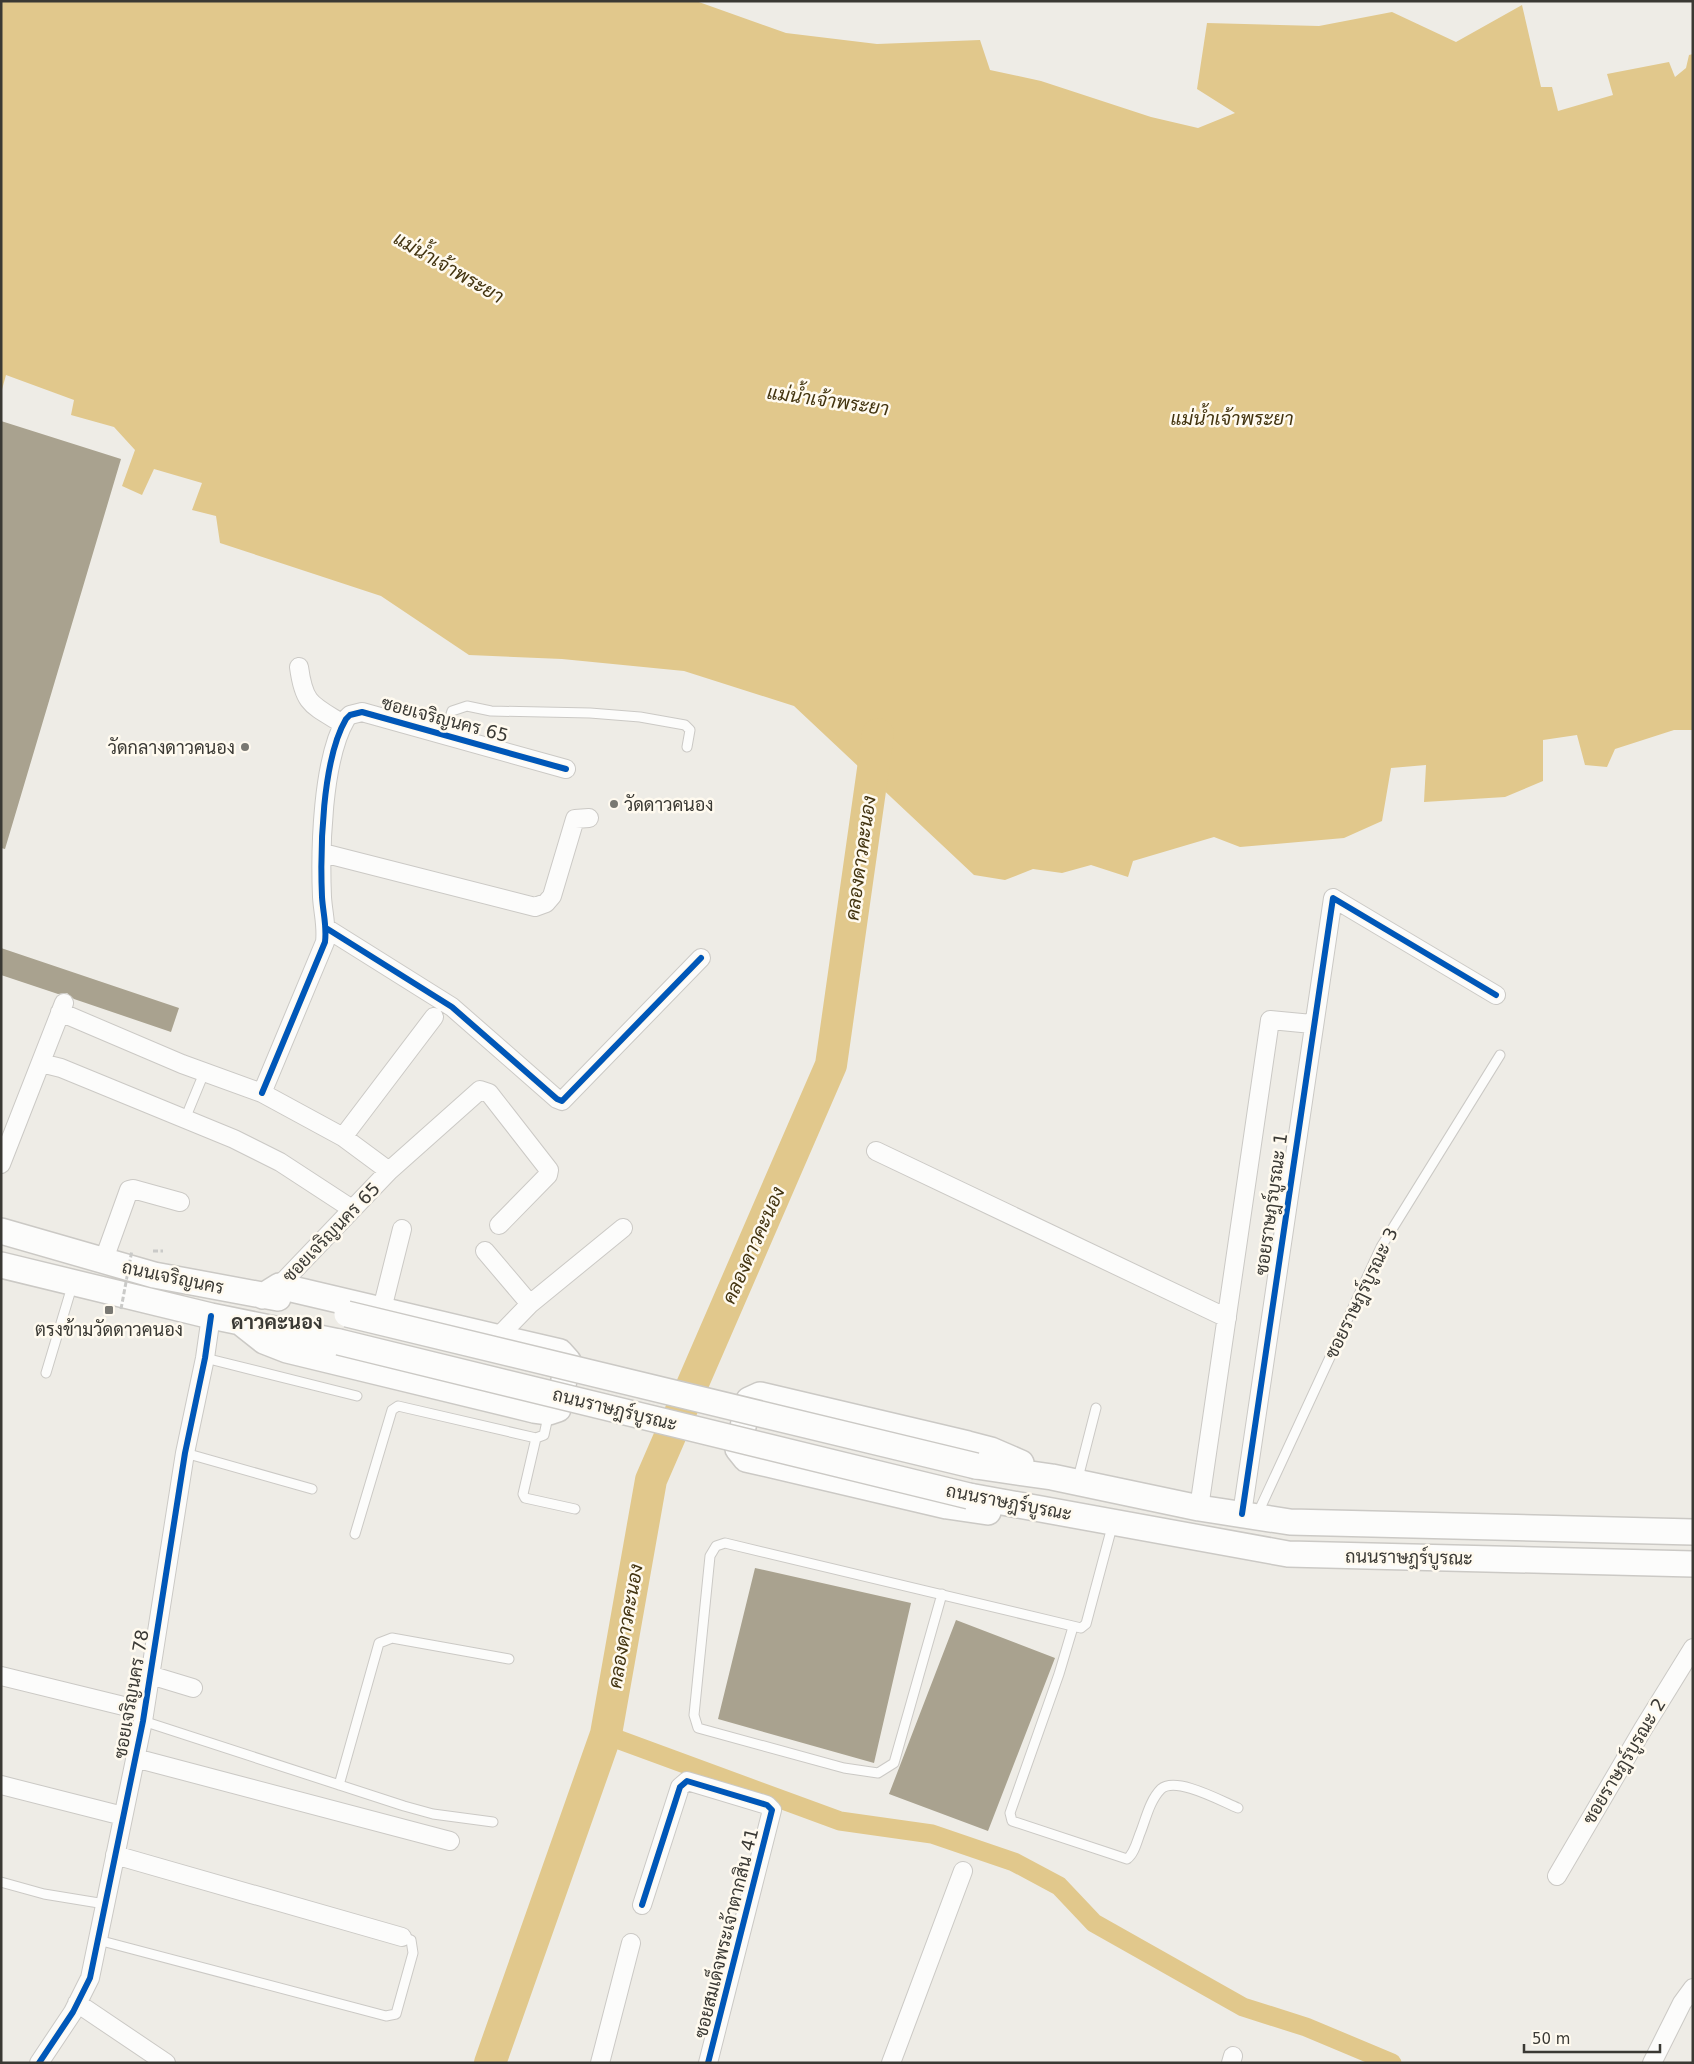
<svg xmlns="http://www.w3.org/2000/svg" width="1694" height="2064" viewBox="0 0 1694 2064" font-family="'DejaVu Sans',Sarabun,sans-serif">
	<rect width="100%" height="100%" fill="#eeece6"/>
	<path fill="#e1c88c" d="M1,1H696L786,33L877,44L980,40L990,70L1041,81L1151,117L1198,128L1235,113L1197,89L1207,23L1319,26L1392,12L1456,42L1522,5L1541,87H1552L1558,111L1613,95L1607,74L1669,62L1675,77L1686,68L1689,55L1693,54V730H1674L1615,749L1607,767L1585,765L1577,735L1543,740V781L1505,797L1424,802L1426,765L1391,768L1382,821L1344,838L1240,847L1214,837L1133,861L1128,877L1091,865L1062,873L1033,869L1005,880L974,875L794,706L684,671L562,659L469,655L381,596L220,543L216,516L192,510L202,483L154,469L142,495L122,486L135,450L114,427L71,415L74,400L6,375L1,393Z"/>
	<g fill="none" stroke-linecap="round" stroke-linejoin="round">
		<path stroke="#e1c88c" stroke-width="19" d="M606,1735L840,1821L932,1834L1014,1862L1059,1886L1094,1923L1243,2007L1306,2027L1392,2063"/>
		<path stroke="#e1c88c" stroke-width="32" d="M490,2063L606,1734L651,1480L831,1065L878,734"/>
	</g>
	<path fill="#a9a28f" d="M1,421L121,459L5,849L1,848Z
		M1,948L179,1008L171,1032L74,999L67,993L58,994L1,975Z
		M755,1568L911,1603L874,1763L718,1719Z
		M956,1620L1055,1658L988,1831L889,1794Z"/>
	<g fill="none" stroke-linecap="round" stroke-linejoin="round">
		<g stroke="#cbc9c5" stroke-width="11">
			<path id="service" d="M444,736L452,711L467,706L491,711L590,713L640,717L685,725L690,730L687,747
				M185,1119L204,1073
				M205,1358L357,1396
				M46,1373L73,1283
				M536,1438L523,1494L525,1498L575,1509
				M185,1453L312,1489
				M1077,1482L1096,1408
				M1257,1515L1381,1247L1500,1055
				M355,1534L392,1410L398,1406L536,1438L544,1435L549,1412
				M942,1594L894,1763L878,1773L844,1768L698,1728L694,1715L710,1556L716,1546L725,1543L1081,1628L1086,1624L1113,1523
				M1073,1627L1059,1674L1010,1813L1012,1821L1127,1859C1135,1853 1137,1840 1141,1831C1146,1818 1150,1800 1161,1789C1176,1776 1221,1801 1238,1808
				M143,1721L404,1806L433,1814L493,1822
				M339,1785L379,1643L392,1638L509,1659
				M1,1882L44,1894L105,1904
				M98,1940L386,2016L396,2014L413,1953L411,1940L402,1937"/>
		</g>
		<g stroke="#cbc9c5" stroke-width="20">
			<path id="minor" d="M299,667C304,705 312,705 343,724
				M323,853L535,907L546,903L552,896L575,819L589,818
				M326,928L452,1007L557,1099L562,1101L701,958
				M60,1012L182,1064L262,1093L343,1137L389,1171
				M41,1063L61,1068L234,1139L280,1162L352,1209
				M262,1093L325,942C327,926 323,913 322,897C320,850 322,760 346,719L350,715L362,712L566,769
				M343,1137L434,1017
				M876,1151L1227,1318
				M1,1164L64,1003
				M485,1251L530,1304
				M103,1262L129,1190L133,1189L180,1202
				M279,1286L389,1171L480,1090L489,1093L549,1170L548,1175L499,1225
				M382,1309L402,1229
				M498,1337L530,1304L623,1228
				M1199,1508L1270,1020L1312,1024
				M1242,1514L1333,898L1496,995
				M150,1675L193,1688
				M1,1676L144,1711
				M135,1758L450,1841
				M1,1785L123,1816
				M115,1855L402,1937
				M1557,1876L1643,1729L1693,1648
				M642,1905L680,1787L687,1781L767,1805L772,1810L708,2063
				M77,2003L166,2063
				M39,2063L73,2012L90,1978L143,1721L185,1453L205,1358L211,1316
				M600,2063L631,1943
				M891,2063L963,1871
				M1231,2063L1233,2056
				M1652,2063L1682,2003L1693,1988"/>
		</g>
		<g stroke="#cbc9c5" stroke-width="28">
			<path id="secondary" d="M1,1231L154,1275L278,1298
				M1,1265L211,1316L339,1342
				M240,1322L264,1341L287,1350L534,1410L549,1412L558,1409L568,1361L560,1352L279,1286L263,1296
				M976,1466L1052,1477L1199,1508L1290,1522L1693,1532
				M969,1496L1288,1554L1693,1564
				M988,1512L947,1506L746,1459L738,1449L749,1400L760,1395L968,1444L991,1450L1021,1463"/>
		</g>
		<path stroke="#cacac8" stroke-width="3" stroke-dasharray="5 2.5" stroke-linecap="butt" d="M153,1251H163"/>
		<use href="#service" stroke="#fcfcfb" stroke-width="9"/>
		<use href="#minor" stroke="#fcfcfb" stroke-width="18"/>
		<use href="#secondary" stroke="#fcfcfb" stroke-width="25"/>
		<g stroke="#cbc9c5" stroke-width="28" stroke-linecap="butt">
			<path id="secondary-bridge" d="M347,1314L976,1466
				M339,1342L969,1496"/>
		</g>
		<path stroke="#cacac8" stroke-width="3" stroke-dasharray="5 2.5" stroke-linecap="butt" d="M121,1309L132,1250"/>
		<use href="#secondary-bridge" stroke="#fcfcfb" stroke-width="25"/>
		<g stroke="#fffaef" stroke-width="9">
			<path id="cycleway" d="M326,928L452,1007L557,1099L562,1101L701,958
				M262,1093L325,942C327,926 323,913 322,897C320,850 322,760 346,719L350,715L362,712L566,769
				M1242,1514L1333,898L1496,995
				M642,1905L680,1787L687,1781L767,1805L772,1810L708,2063
				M39,2063L73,2012L90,1978L143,1721L185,1453L205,1358L211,1316"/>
		</g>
		<use href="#cycleway" stroke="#0057b8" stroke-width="6"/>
	</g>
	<g fill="#797872" stroke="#fffaef" stroke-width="2">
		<circle cx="245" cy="747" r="5"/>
		<circle cx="614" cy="804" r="5"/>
		<rect x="104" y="1305" width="10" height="10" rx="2.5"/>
	</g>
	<g text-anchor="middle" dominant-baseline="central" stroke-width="5" stroke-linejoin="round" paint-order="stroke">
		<g font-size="18" fill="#3a3934" stroke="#fffaef">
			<text transform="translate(445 719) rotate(15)">ซอยเจริญนคร 65</text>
			<text transform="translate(1271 1204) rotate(-82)">ซอยราษฎร์บูรณะ 1</text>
			<text transform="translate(331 1232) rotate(-46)">ซอยเจริญนคร 65</text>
			<text transform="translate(173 1277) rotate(12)">ถนนเจริญนคร</text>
			<text transform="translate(1361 1293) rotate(-64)">ซอยราษฎร์บูรณะ 3</text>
			<text transform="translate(615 1409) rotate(14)">ถนนราษฎร์บูรณะ</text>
			<text transform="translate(1009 1502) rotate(11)">ถนนราษฎร์บูรณะ</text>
			<text transform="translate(1409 1557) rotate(1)">ถนนราษฎร์บูรณะ</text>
			<text transform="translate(131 1694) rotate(-80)">ซอยเจริญนคร 78</text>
			<text transform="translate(1624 1761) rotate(-59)">ซอยราษฎร์บูรณะ 2</text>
			<text transform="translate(726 1933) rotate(-76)">ซอยสมเด็จพระเจ้าตากสิน 41</text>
		</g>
		<g font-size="18" fill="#3a3934" stroke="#fffaef" text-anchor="end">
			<text x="235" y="747">วัดกลางดาวคนอง</text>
			<text x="624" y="804" text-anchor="start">วัดดาวคนอง</text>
			<text x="109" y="1329" text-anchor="middle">ตรงข้ามวัดดาวคนอง</text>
		</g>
		<g font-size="19" font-style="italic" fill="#433410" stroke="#fffaef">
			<text transform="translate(449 267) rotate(30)">แม่น้ำเจ้าพระยา</text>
			<text transform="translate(828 400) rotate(8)">แม่น้ำเจ้าพระยา</text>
			<text x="1232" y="418">แม่น้ำเจ้าพระยา</text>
			<text transform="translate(860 858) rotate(-82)">คลองดาวคะนอง</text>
			<text transform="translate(753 1245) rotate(-66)">คลองดาวคะนอง</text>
			<text transform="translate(625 1626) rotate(-80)">คลองดาวคะนอง</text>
		</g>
		<g font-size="20" font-weight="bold" fill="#3a3934" stroke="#fffaef">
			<text x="277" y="1322">ดาวคะนอง</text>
		</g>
	</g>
	<rect width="1694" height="2064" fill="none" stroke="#3a3934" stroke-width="5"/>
	<path d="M1524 2044v8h136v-8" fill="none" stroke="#3a3934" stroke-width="2.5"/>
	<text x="1532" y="2044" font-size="15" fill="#3a3934" stroke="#fffaef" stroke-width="4" paint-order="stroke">50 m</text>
</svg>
